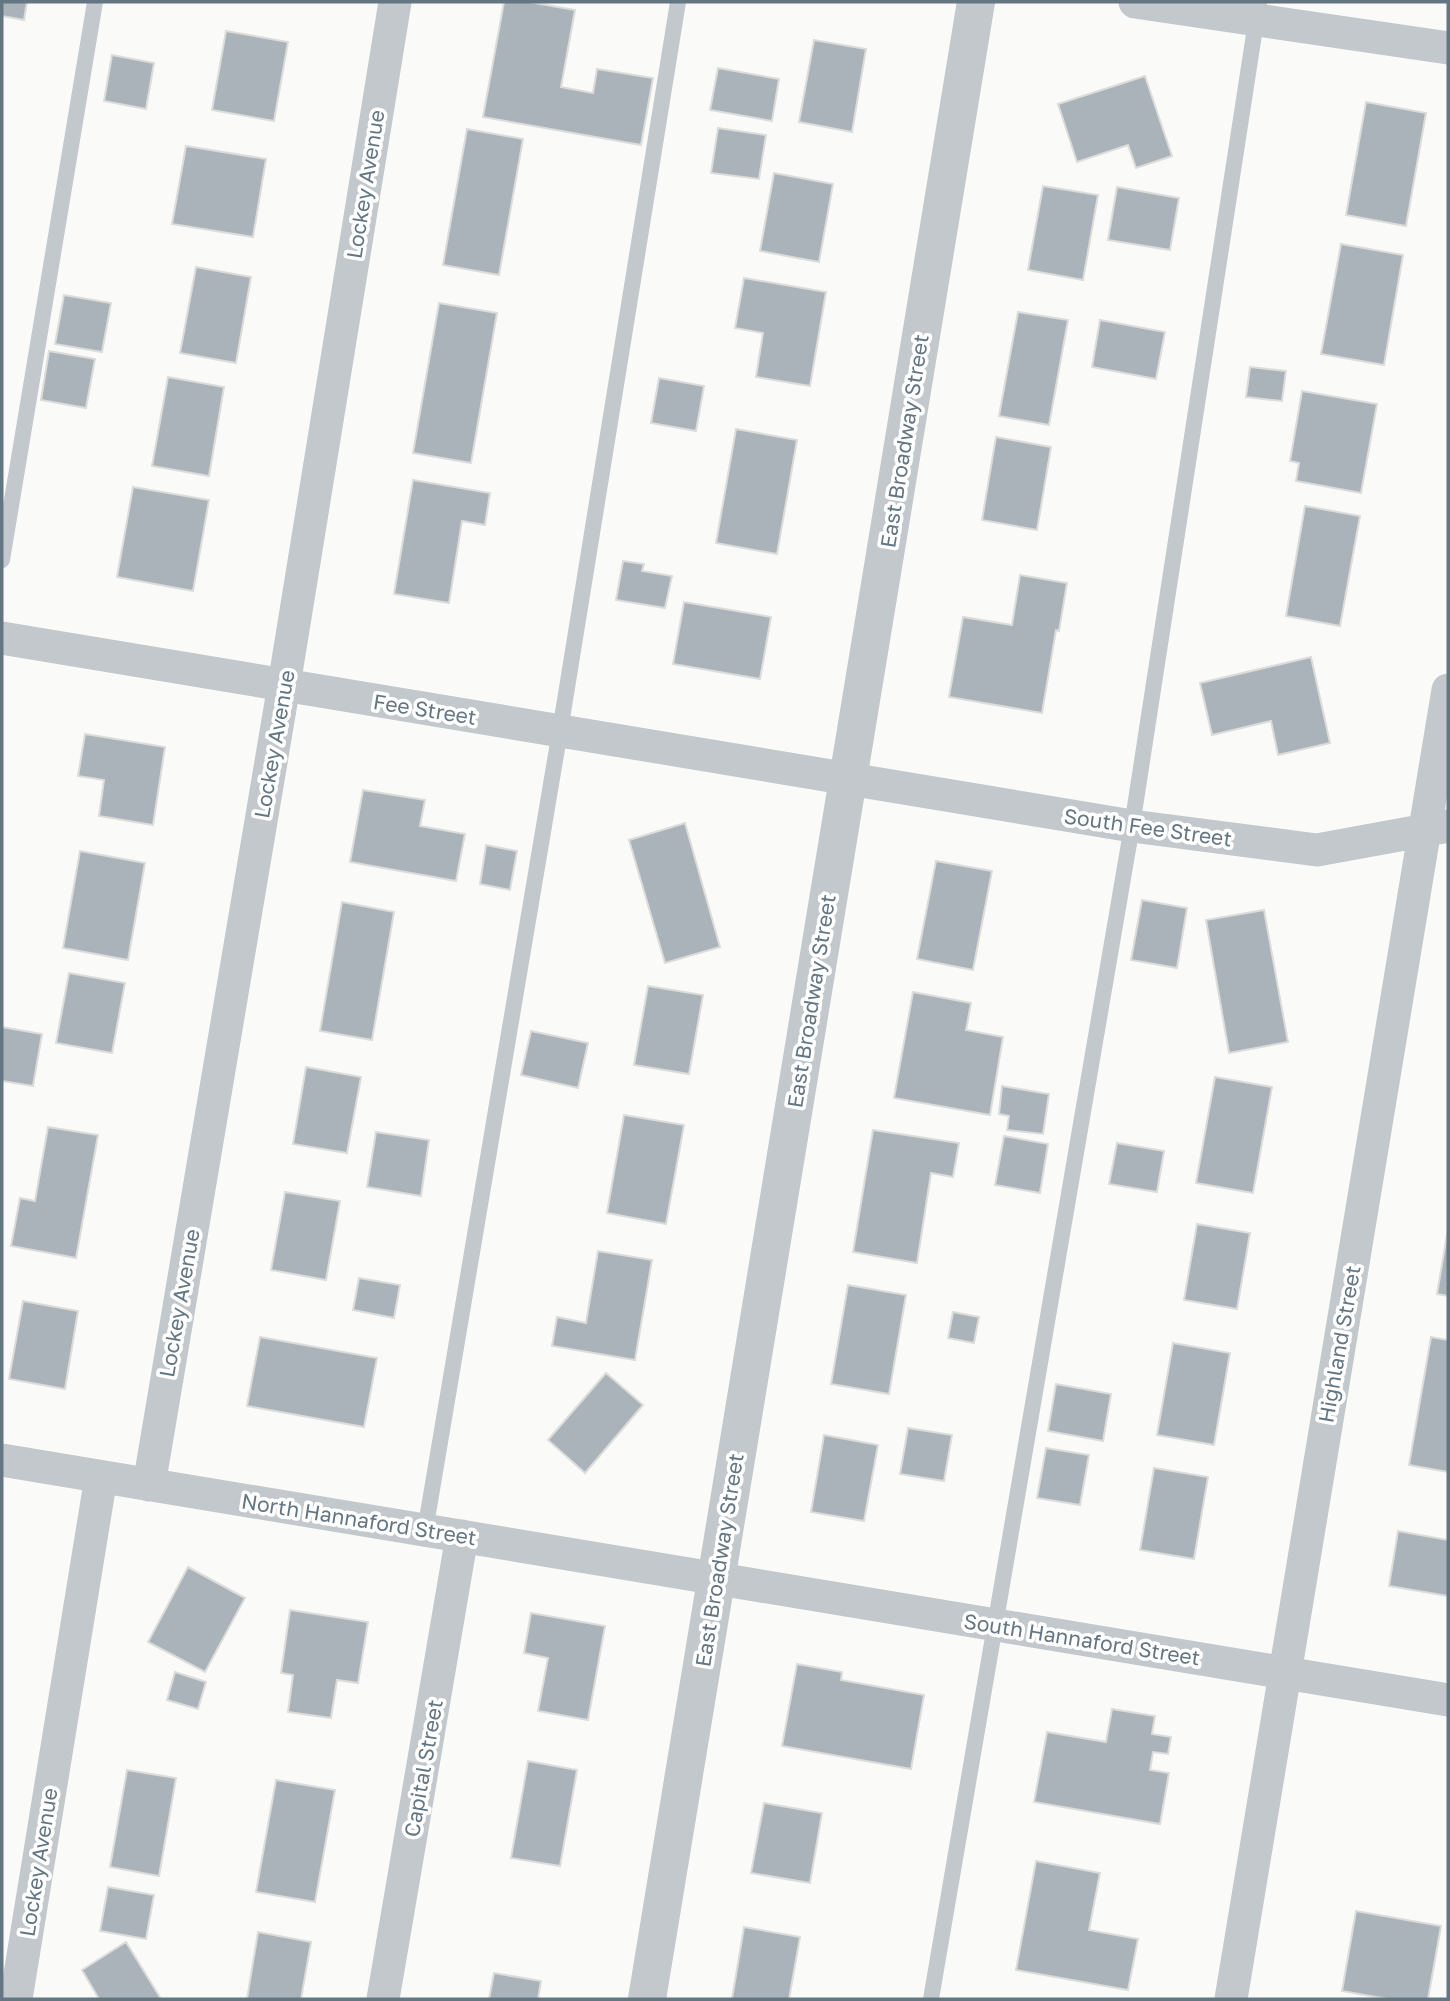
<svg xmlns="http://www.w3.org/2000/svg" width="1450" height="2001" viewBox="0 0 1450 2001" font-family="'Golos Text',sans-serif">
	<rect width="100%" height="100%" fill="#fafaf8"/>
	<path fill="#aab3b9" stroke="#dcdcda" stroke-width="2" d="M2,2H27L24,20L2,16Z
		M504,2H529L575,10L561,87L593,93L597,69L653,78L641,145L483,117Z
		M226,31L288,42L274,121L212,110Z
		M814,40L866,49L852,132L799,122Z
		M112,55L154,63L146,109L104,101Z
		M718,68L779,79L772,121L710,110Z
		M1145,76L1172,156L1136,168L1128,145L1077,162L1058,104Z
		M1366,102L1426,113L1406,226L1346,215Z
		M718,128L766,135L759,179L711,173Z
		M467,129L523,139L499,275L443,265Z
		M186,146L266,159L253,237L172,224Z
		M774,173L833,184L819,262L760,251Z
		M1043,186L1098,195L1083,280L1028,270Z
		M1117,187L1179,198L1170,250L1108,240Z
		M1341,244L1403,255L1384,365L1321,354Z
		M196,267L251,277L236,363L180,353Z
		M744,278L826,292L810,386L756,377L763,333L735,328Z
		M64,295L111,303L102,352L55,344Z
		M439,303L497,313L471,463L413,453Z
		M1018,312L1068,320L1049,425L999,416Z
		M1100,320L1165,332L1156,379L1092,367Z
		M49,351L95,359L86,408L41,400Z
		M1250,367L1286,371L1282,401L1246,397Z
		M168,377L224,387L209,476L152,466Z
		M659,378L704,386L696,431L651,423Z
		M1302,391L1377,404L1361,493L1296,481L1299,463L1290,461Z
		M736,429L797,440L777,554L716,543Z
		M996,437L1051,447L1037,530L982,520Z
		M413,480L490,493L485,525L462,521L449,603L394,594Z
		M133,487L209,500L193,591L117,577Z
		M1305,506L1360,516L1340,626L1286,616Z
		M623,561L644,564L642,571L672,576L665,608L616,600Z
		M1020,575L1067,583L1059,631L1056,630L1042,713L949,697L963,617L1012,625Z
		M684,602L771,617L760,679L673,664Z
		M1311,657L1330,743L1278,755L1271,721L1212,735L1200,683Z
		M85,734L165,747L153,825L99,816L104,780L78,776Z
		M363,790L425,800L420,826L465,834L456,881L350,862Z
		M685,823L720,947L665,963L629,840Z
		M486,845L517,851L510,890L480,884Z
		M80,851L145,863L128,960L63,948Z
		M936,861L992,871L973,970L917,959Z
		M1142,900L1187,908L1177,968L1131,960Z
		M342,902L394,912L372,1040L320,1031Z
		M1264,910L1288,1042L1229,1053L1206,920Z
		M69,973L125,983L112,1053L56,1043Z
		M648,986L703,995L689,1074L634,1065Z
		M913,992L971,1003L966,1030L1003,1037L990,1115L894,1098Z
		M2,1027L42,1034L33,1086L2,1081Z
		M531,1031L588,1043L578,1088L521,1075Z
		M306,1067L361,1077L347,1153L293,1144Z
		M1215,1077L1272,1087L1253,1193L1196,1183Z
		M1002,1086L1049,1094L1043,1134L1007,1130L1009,1116L999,1114Z
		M624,1115L684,1125L666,1224L607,1213Z
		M48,1127L98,1135L76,1258L11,1246L20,1198L35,1201Z
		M873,1130L959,1143L953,1177L931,1173L917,1263L853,1252Z
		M376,1132L429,1140L421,1196L367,1187Z
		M1004,1136L1048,1144L1040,1193L995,1185Z
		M1117,1143L1164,1151L1157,1192L1109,1184Z
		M285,1192L340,1201L326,1280L271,1270Z
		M1197,1224L1250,1233L1237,1309L1184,1300Z
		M1448,1229V1296L1437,1294Z
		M598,1251L652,1260L635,1360L552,1346L557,1317L586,1323Z
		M359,1278L400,1285L394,1318L353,1310Z
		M848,1285L906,1295L889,1394L831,1384Z
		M23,1301L78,1311L65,1389L9,1379Z
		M953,1312L979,1317L974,1343L948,1338Z
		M260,1337L377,1358L364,1427L247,1406Z
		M1431,1337L1448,1340V1472L1409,1465Z
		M1173,1343L1230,1353L1214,1445L1157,1435Z
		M606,1373L643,1405L585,1473L548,1440Z
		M1056,1384L1111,1394L1103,1441L1048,1431Z
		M908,1428L952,1435L944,1481L900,1474Z
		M824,1435L878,1445L864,1521L811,1512Z
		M1046,1448L1089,1455L1080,1505L1037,1498Z
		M1154,1468L1208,1477L1194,1559L1140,1550Z
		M1398,1531L1448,1540V1596L1389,1586Z
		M188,1567L245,1598L205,1672L148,1642Z
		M290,1610L368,1622L358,1683L337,1680L331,1718L288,1712L293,1675L281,1673Z
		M531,1613L605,1626L588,1720L538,1711L548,1658L524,1653Z
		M797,1664L842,1672L841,1680L924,1695L911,1769L782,1746Z
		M175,1672L206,1682L198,1709L167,1700Z
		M1112,1709L1155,1716L1152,1734L1171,1737L1168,1754L1153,1752L1150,1770L1169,1773L1160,1824L1034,1802L1047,1732L1106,1742Z
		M528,1761L577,1770L560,1866L511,1858Z
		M127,1770L176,1778L159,1876L110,1867Z
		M276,1780L335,1790L315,1902L256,1892Z
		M764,1803L822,1813L810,1883L751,1873Z
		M1036,1861L1100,1873L1089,1930L1138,1939L1128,1990L1016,1970Z
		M108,1887L154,1895L146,1939L100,1931Z
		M1356,1911L1441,1926L1428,1999H1388L1342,1991Z
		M744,1927L800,1937L789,1999H732Z
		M258,1932L311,1942L301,1999H247Z
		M126,1942L161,1999H99L82,1970Z
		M494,1973L541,1981L538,1999H489Z"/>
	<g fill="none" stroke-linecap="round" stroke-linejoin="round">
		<path stroke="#c3c8cc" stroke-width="16" d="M2,560L95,2
			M425,1531L560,731L678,2
			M931,1999L1132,826L1259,2"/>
		<path stroke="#c3c8cc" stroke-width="33" d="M1135,2L1448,48
			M2,638L1132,826L1317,850L1448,826
			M2,1460L1448,1700
			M149,1485L284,685L395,2
			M16,1999L101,1477
			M383,1999L462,1536
			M1231,1999L1448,690"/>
		<path stroke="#c3c8cc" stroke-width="38" d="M647,1999L976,2"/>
	</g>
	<g text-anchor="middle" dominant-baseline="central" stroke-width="7" stroke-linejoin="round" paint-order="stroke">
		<g font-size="21" fill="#657683" stroke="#fff">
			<text transform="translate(365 184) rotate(-81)">Lockey Avenue</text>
			<text transform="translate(904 441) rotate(-81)">East Broadway Street</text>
			<text transform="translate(425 709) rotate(9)">Fee Street</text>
			<text transform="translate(274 744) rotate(-80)">Lockey Avenue</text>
			<text transform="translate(1148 827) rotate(8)">South Fee Street</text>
			<text transform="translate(811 1001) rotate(-81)">East Broadway Street</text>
			<text transform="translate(179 1303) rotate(-80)">Lockey Avenue</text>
			<text transform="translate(1339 1344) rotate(-80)">Highland Street</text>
			<text transform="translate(359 1519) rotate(9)">North Hannaford Street</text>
			<text transform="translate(719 1560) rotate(-81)">East Broadway Street</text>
			<text transform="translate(1082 1639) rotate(9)">South Hannaford Street</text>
			<text transform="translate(423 1768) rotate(-80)">Capital Street</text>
			<text transform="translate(38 1862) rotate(-81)">Lockey Avenue</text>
		</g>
	</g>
	<rect width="1450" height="2001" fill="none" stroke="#657683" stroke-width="7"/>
</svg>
